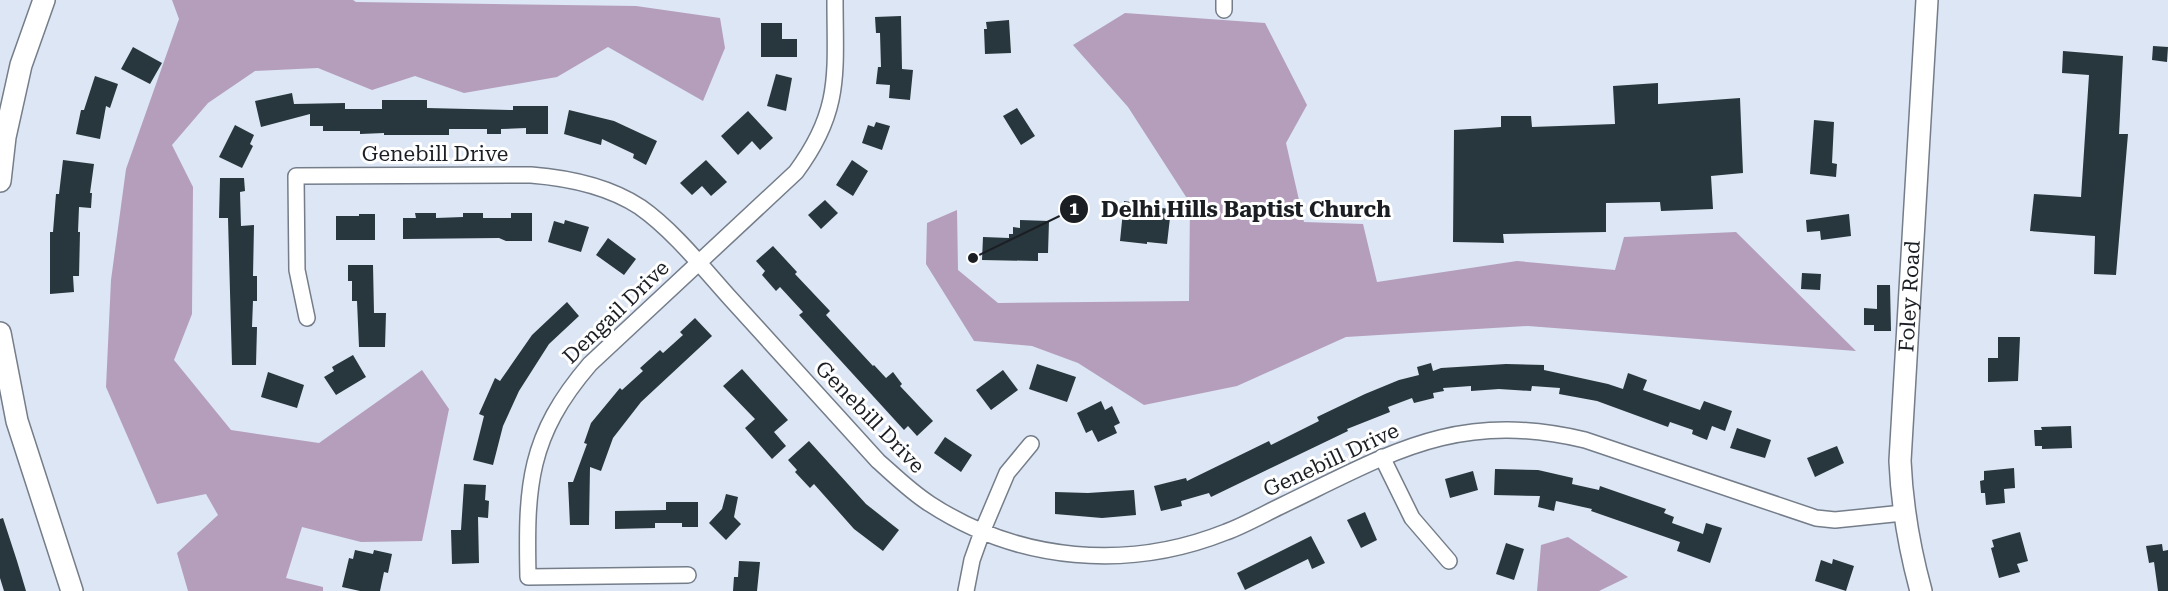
<svg xmlns="http://www.w3.org/2000/svg" width="2168" height="591" viewBox="0 0 2168 591" font-family="'Roboto Serif',serif">
	<rect width="100%" height="100%" fill="#dce6f4"/>
	<path fill="#b49ebc" d="M172,0H353L356,2L636,6L720,18L725,48L703,101L608,47L557,77L464,93L415,76L372,90L318,68L255,71L208,103L172,145L193,187L192,314L174,360L231,430L319,443L422,370L449,409L422,541L361,542L302,527L286,578L323,587V591H188L177,553L218,515L206,494L157,504L106,387L111,280L126,169L179,19Z
		M1125,13L1265,23L1307,105L1286,143L1304,222L1363,224L1377,282L1517,261L1615,270L1624,237L1736,232L1856,351L1528,326L1346,337L1237,386L1144,405L1078,363L1032,346L974,341L926,264L927,223L957,210L958,270L998,303L1189,301L1190,203L1128,107L1073,45Z
		M1568,537L1628,577L1599,591H1537L1541,545Z"/>
	<path fill="#28363d" d="M901,16L902,69L913,70L910,100L889,98L890,85L876,84L878,67H881L880,33H876L875,17Z
		M1009,20L1011,53L985,54L984,29H987L986,22Z
		M761,23H782V39H797V57H761Z
		M2153,46L2168,47L2167,62L2152,60Z
		M133,47L162,63L150,84L121,69Z
		M2063,51L2123,56L2119,134H2128L2116,275L2094,274L2095,236L2030,231L2034,194L2081,197L2089,75L2062,73Z
		M776,74L792,78L786,111L767,106Z
		M95,76L118,84L110,108L106,106L100,139L76,134L81,110H84Z
		M1658,83V104L1740,98L1743,173L1711,176L1713,209L1661,211L1660,202L1606,203V232L1503,234L1504,243L1453,242L1454,130L1501,127V116H1531L1532,127L1615,124L1613,86Z
		M292,93L294,104L345,103V109H382V100H427V108L513,110V106H548V134H526V128L501,129V134H487V129H449V135H384V133L360,134V131H323V126H310V114L261,127L255,101Z
		M1017,108L1035,136L1021,145L1003,116Z
		M569,110L614,121L657,141L646,165L633,158L634,154L602,139L601,145L564,134Z
		M748,111L773,138L760,150L752,141L738,155L721,136Z
		M1814,120L1834,122L1832,163L1837,164L1836,177L1810,174Z
		M876,122L890,126L882,150L862,143L868,125L874,127Z
		M235,125L254,135L250,144L253,146L242,168L219,157Z
		M63,160L94,164L90,193H92L91,208L79,207L78,232H80L79,276H73L74,292L50,294V232H53L56,194H59Z
		M706,160L727,182L711,196L702,186L692,195L680,183Z
		M852,160L868,171L853,196L836,185Z
		M220,178H244L245,191L240,192L241,226L254,225L253,276H257V301H253L252,327H257L256,365H232L228,218H219Z
		M825,200L838,213L821,229L808,215Z
		M1124,201L1144,204L1143,206L1171,209L1167,244L1147,242V244L1120,241Z
		M415,213H436V218L463,217V213H483V218H511V213H532V241H506L499,238L403,239V218H416Z
		M359,214H375V240H336V216H359Z
		M1849,214L1851,236L1821,240L1820,231L1807,232L1806,220Z
		M565,220L589,227L581,252L548,242L554,221L564,224Z
		M1020,220L1049,221L1048,253H1038V261L982,260L983,237L1009,238V234H1013V227L1020,228Z
		M608,238L636,259L624,275L596,255Z
		M773,246L797,272L795,274L830,311L826,315L873,366L874,365L886,378L893,372L902,384L900,386L933,421L917,436L908,426L904,430L799,315L803,312L780,287L776,291L762,275L765,271L756,261Z
		M348,265H373L374,313H386L385,347H359L357,301H352V281H348Z
		M1802,273L1821,274L1820,290L1801,289Z
		M1877,285H1890L1891,331H1874V325H1864V308L1877,309Z
		M567,302L579,316L549,344L519,391L503,426L493,465L473,460L484,416L479,414L495,378L500,381L532,335Z
		M695,318L712,336L641,402L613,438L601,471L590,467L589,525H570L568,482H573L587,444L584,443L591,423L620,388L622,390L643,371L640,368L660,350L663,353L683,335L680,332Z
		M1998,337H2020L2018,381L1988,382V358H1998Z
		M353,355L366,377L336,395L324,377L334,371L332,367Z
		M1431,363L1433,371L1441,368L1506,364L1544,365V370L1608,384L1623,389L1628,373L1647,380L1643,390L1700,410L1704,401L1732,411L1725,431L1712,426L1707,440L1692,434L1693,430L1670,422L1668,427L1597,401L1559,394L1560,388L1532,386L1531,391L1499,389L1471,391V386L1443,388L1444,391L1433,393L1434,398L1414,403L1412,398L1388,407L1390,412L1347,429L1348,431L1211,497L1209,493L1181,501L1182,506L1161,511L1154,486L1186,478L1187,481L1269,441L1271,445L1319,421L1317,417L1365,394L1399,380L1419,375L1417,367Z
		M1037,364L1076,377L1067,402L1029,389Z
		M742,369L788,420L774,432L786,446L772,459L745,428L755,419L723,386Z
		M1003,370L1018,390L991,410L976,390Z
		M268,372L304,385L297,408L261,397Z
		M1101,401L1105,410L1112,406L1120,423L1114,426L1117,433L1098,442L1092,430L1086,433L1077,413Z
		M2071,426L2072,448L2042,449V446H2035L2034,430H2042L2041,427Z
		M1737,428L1771,440L1765,458L1730,448Z
		M945,437L972,455L961,472L934,453Z
		M809,441L866,504L899,530L883,551L854,529L814,484L810,488L795,472L797,470L788,460Z
		M1837,446L1844,463L1815,477L1807,458Z
		M2014,468L2015,488L2004,489L2005,503L1986,505L1985,493H1981L1980,481L1984,480V471Z
		M1495,469L1538,470L1573,478L1572,484L1599,490L1600,486L1666,509L1664,513L1674,517L1672,523L1703,534L1706,523L1722,528L1710,563L1677,551L1680,542L1591,511L1592,509L1556,501L1554,511L1538,507L1540,496L1494,495Z
		M1473,471L1478,490L1450,498L1445,479Z
		M464,484L486,485L485,500L489,501L488,518L478,517L479,563L452,564L451,530H461Z
		M1134,490L1136,515L1102,518L1055,514V492L1088,493Z
		M726,494L738,497L734,517L741,524L726,540L709,523L722,509Z
		M666,502H698V527H682V523H655V528L615,529V511L666,510Z
		M1365,512L1377,540L1361,548L1347,520Z
		M3,518L17,561L26,591H4L0,578V519Z
		M2020,532L2028,561L2017,564L2020,572L1999,578L1991,548L1994,547L1992,540Z
		M1311,536L1325,563L1312,569L1308,559L1245,590L1237,573Z
		M1506,543L1524,549L1514,580L1496,574Z
		M2162,544L2163,551L2168,550V591H2158L2154,562L2149,563L2146,546Z
		M355,550L373,554L374,550L392,554L388,573L384,572L380,591H360L342,587L349,558L353,559Z
		M1833,559L1854,566L1846,591L1815,581L1821,560L1832,564Z
		M739,561L760,562L757,591H733L734,577H738Z"/>
	<g fill="none" stroke-linecap="round" stroke-linejoin="round">
		<g stroke="#747d89" stroke-width="18">
			<path id="street" d="M1224,0V10
				M307,318L297,270L296,176L531,175C569,178 608,186 640,207C673,230 703,268 730,298C779,352 829,407 878,461C895,476 911,492 930,504C1019,562 1128,571 1226,532C1245,525 1264,514 1283,505C1393,452 1458,410 1585,440L1816,518L1835,520L1903,513
				M1382,457L1412,518L1449,561
				M688,575L528,577C526,486 528,436 590,364L796,172C842,110 835,73 835,0
				M966,591L972,560L982,532L1007,473L1031,444"/>
		</g>
		<g stroke="#747d89" stroke-width="24">
			<g id="secondary">
				<path d="M0,181L5,137L21,65L44,0"/>
				<path d="M0,333L17,421L72,591"/>
				<path id="s1" d="M1921,591C1909,547 1902,506 1900,461L1927,0"/>
			</g>
		</g>
		<use href="#street" stroke="#fff" stroke-width="15"/>
		<use href="#secondary" stroke="#fff" stroke-width="21"/>
	</g>
	<g text-anchor="middle" dominant-baseline="central" stroke-width="6" stroke-linejoin="round" paint-order="stroke">
		<g font-size="21" fill="#1b1f24" stroke="#fff">
			<text x="435" y="154">Genebill Drive</text>
			<text stroke="none"><textPath href="#s1" startOffset="297">Foley Road</textPath></text>
			<text transform="translate(616 312) rotate(-44)">Dengail Drive</text>
			<text transform="translate(870 417) rotate(46)">Genebill Drive</text>
			<text transform="translate(1331 460) rotate(-25)">Genebill Drive</text>
		</g>
	</g>
	<path fill="none" stroke="#1b1f24" stroke-width="2" d="M973 258L1074 209"/>
	<g fill="#1b1f24" stroke="#fff" stroke-width="2">
		<circle cx="973" cy="258" r="6"/>
		<circle cx="1074" cy="209" r="15"/>
	</g>
	<g font-size="18" text-anchor="middle" font-weight="bold" fill="#fff">
		<text x="1074" y="215">1</text>
	</g>
	<g font-size="22" text-anchor="middle" font-weight="bold" fill="#1b1f24" stroke="#fff" stroke-width="6" stroke-linejoin="round" paint-order="stroke">
		<text x="1246" y="217">Delhi Hills Baptist Church</text>
	</g>
</svg>
